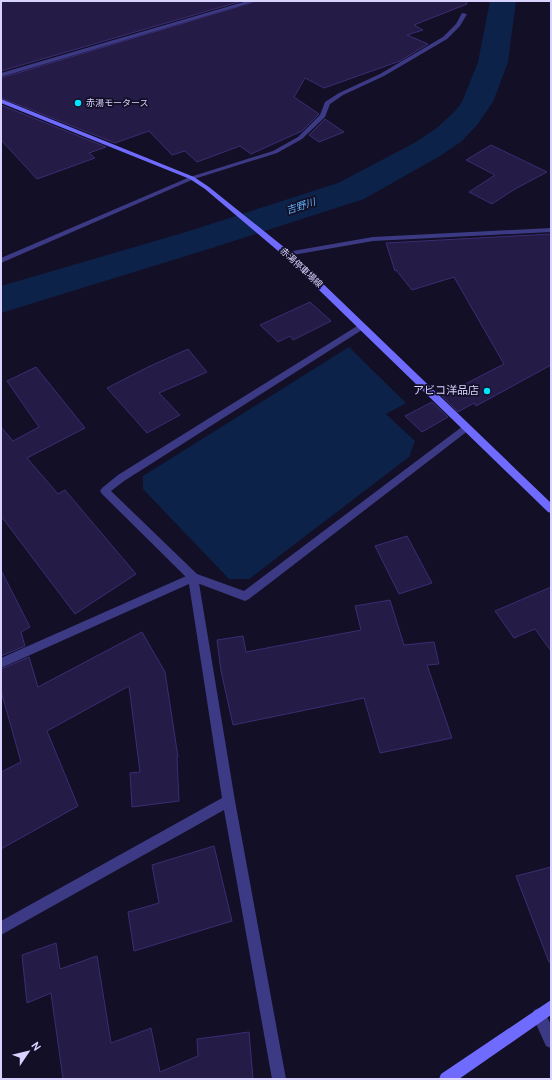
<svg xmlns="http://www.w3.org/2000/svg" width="552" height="1080" viewBox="0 0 552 1080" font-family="Overpass,'Noto Sans JP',sans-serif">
	<rect width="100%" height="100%" fill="#130f26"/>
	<path fill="#0c2248" d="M349,347L406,403L386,414L415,441L409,457L249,579H229L143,489V476Z"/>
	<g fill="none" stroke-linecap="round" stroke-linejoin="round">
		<path fill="#0c2248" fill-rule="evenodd" d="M490,1H516L508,62L493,102L477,125L462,141L440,156L364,199L212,248L1,313V286L186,232L338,183L416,142L438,127L455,111L462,102L478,62Z"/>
	</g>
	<path fill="#241b47" stroke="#3b2d73" d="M1,1H242L1,71Z
		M257,1H466L467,4L414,25L423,30L407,35L428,44L400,61L324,88L305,78L294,97L319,114L302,131L251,154L240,146L197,162L185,151L172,155L149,131L115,143L1,98V78Z
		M1,105L106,147L89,153L95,158L37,179L1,140Z
		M325,119L344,132L319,142L309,135Z
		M491,145L547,172L515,189L492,204L469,192L495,175L466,160Z
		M551,234V365L476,406L474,403L458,412L442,396L504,364L454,277L412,290L396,270L395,271L386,243Z
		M310,302L331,321L293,340L290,336L278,342L260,325Z
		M188,349L207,372L159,393L180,415L147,433L107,388L148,367Z
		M36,367L85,428L27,458L58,494L65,490L136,574L75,614L1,516V427L13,441L39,427L7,381Z
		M432,402L448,417L422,432L405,416Z
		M407,536L432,583L399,594L375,546Z
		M1,570L30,627L21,632L25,646L1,656Z
		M551,587V651L535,629L514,638L495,611Z
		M390,600L404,645L434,642L439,664L427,665L452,738L380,753L364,698L233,725L221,671L217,640L243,636L246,652L361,630L355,606Z
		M142,632L165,672L178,757H177L179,801L132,807L130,773L140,772L129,686L47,731L78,806L1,849V772L21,762L1,691V669L29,657L38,687Z
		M214,846L232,921L134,951L128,912L159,903L152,865Z
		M551,867V962H549L516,876Z
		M56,943L60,969L97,956L111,1043L151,1028L160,1072L198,1056L197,1039L249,1032L253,1079H63L51,993L27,1003L22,955Z"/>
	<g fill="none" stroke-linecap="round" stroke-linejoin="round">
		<path fill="#3d3a85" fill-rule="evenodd" d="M247,1H256L1,77V73Z
			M462,13L467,14L460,26L447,39L384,76L343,95L330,104L325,117L302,139L277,153L194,179L1,263V258L190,177L273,151L298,137L320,115L325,102L339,93L380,74L443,37L456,24Z
			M551,228V232L373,241L287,256L283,254L287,252L373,237Z
			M362,323L366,326L365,328L124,481L111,491L197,574L244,591L463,426H469L471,428L469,430L249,599L245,601L189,580L102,494L100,491L102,488L118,475Z"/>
		<path fill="#3d3a85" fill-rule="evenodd" d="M193,573L197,574L198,577L235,801L286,1079H272L224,810L1,935V921L222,798L189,584L1,668V658Z
			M539,1008L544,1010L551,1025V1048L546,1046L532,1015L534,1010Z"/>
		<path fill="#6f6bff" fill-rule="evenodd" d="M1,99L194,177L209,187L290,252L551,503V513L548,512L284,256L205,189L190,179L1,103Z
			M551,1000V1015L459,1079H439L441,1074Z"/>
	</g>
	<g fill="#00e5ff" stroke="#130f26" stroke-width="1.5">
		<circle cx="78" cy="103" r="4"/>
		<circle cx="487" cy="391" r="4"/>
	</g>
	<g text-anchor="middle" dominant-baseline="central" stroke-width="3.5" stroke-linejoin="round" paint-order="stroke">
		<g font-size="9" fill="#d9d4ff" stroke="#130f26" text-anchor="start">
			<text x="86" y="103">赤湯モータース</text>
		</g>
		<g font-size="9" fill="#d9d4ff" stroke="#130f26">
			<text transform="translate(301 268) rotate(43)">赤湯停車場線</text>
		</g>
		<g font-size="10" font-style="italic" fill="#62b6ff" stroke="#130f26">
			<text transform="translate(301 207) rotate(-18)">吉野川</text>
		</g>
		<g font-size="11" fill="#d9d4ff" stroke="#130f26" text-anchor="end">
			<text x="479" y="391">アビコ洋品店</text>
		</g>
	</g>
	<rect width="552" height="1080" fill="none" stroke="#d9d4ff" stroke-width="4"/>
	<g transform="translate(28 1052) rotate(55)" stroke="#130f26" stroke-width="3" paint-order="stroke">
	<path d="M0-3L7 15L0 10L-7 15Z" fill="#d9d4ff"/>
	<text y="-6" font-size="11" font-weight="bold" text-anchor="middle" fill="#d9d4ff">N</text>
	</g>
</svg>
